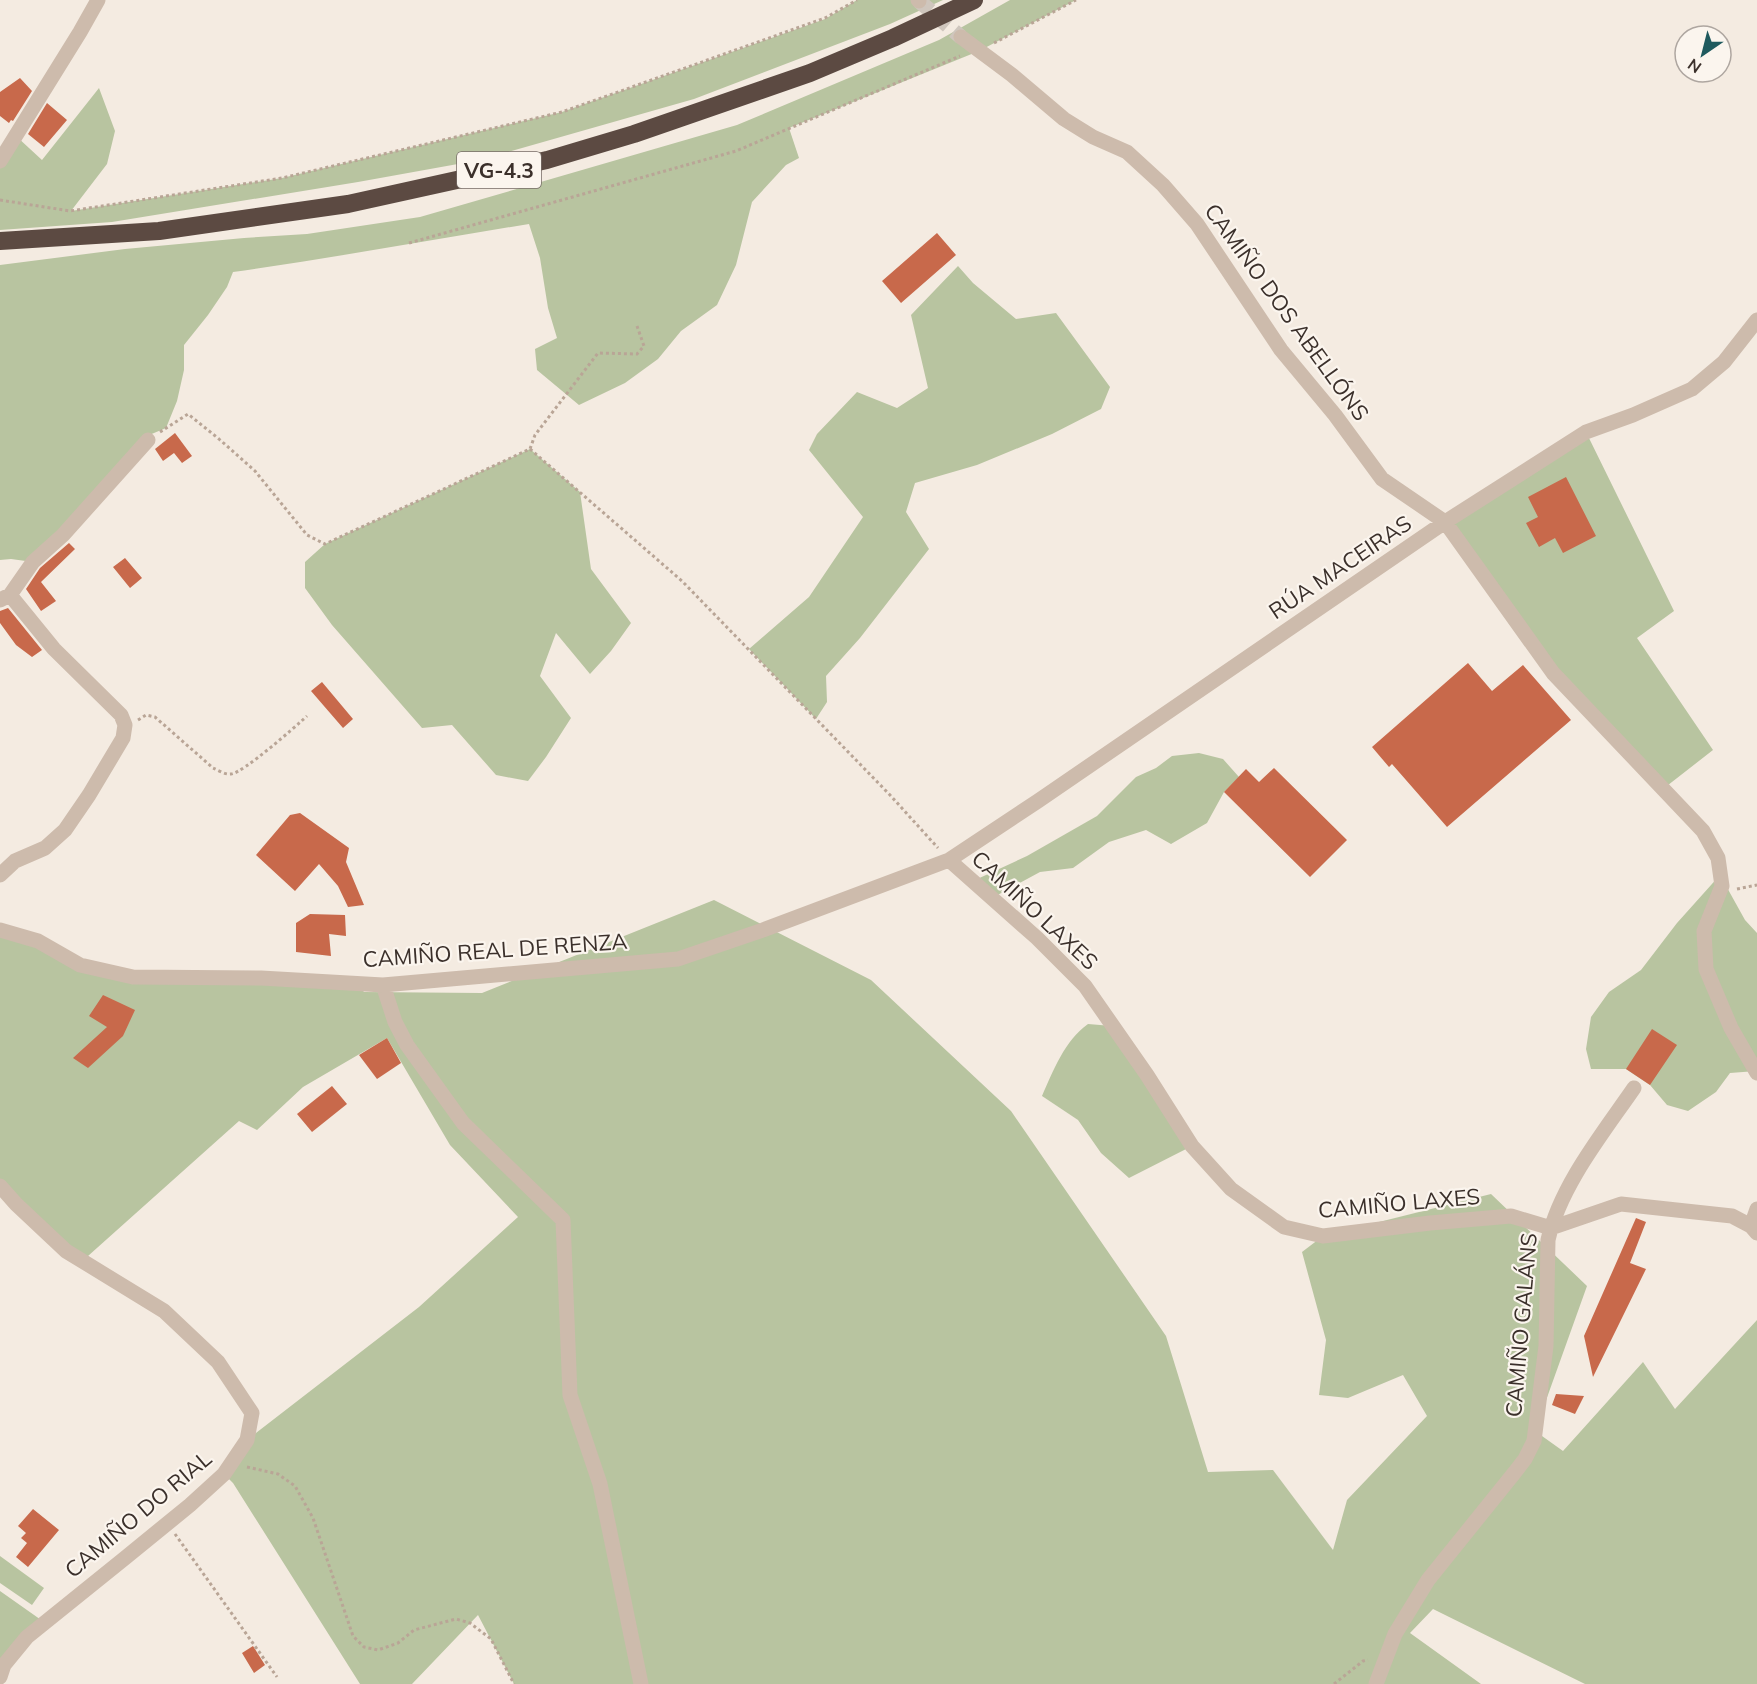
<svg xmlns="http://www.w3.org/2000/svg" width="1757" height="1684" viewBox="0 0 1757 1684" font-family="Mulish,sans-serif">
	<rect width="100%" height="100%" fill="#f4ebe1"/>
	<path fill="#b8c4a0" d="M857,0H943L890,24L694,99L480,160L358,182L112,222L0,230V161L16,136L42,160L99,88L115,131L107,164L71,211L282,178L562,112L825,19Z
		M1010,0H1076L979,51L789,128L799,158L786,165L752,202L736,265L717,305L681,331L658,359L625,383L579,405L537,370L535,349L557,338L548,308L540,258L529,224C431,240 332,258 233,272L227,287L208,315L184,345V370L177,401L166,428L142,438L33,562L11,559L0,560V265L125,249L244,238L307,234L420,217L737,125L939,40Z
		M958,266L973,283L1016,319L1056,313L1110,387L1101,409L1052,434L977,465L915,483L906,512L929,549L860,638L826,676L827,702L816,719L749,649L809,597L863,517L809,450L817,434L857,392L897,408L928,388L911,315Z
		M1586,432L1674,611L1637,638L1713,750L1663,789L1553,673L1445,522Z
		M530,449L580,492L591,569L631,623L611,651L590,674L556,633L540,676L571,718L546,757L528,781L496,775L452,725L422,728L332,625L305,588V562L325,544Z
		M1199,753L1223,759L1239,777L1224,792L1207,823L1171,844L1146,830L1109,842L1073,868L1040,872L992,898L973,881L1027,856L1097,816L1136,777L1156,768L1172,756Z
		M1720,875L1745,920L1757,933V1073L1756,1071L1730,1073L1716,1092L1688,1111L1667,1105L1650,1085L1626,1069H1591L1586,1049L1591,1017L1609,992L1641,970L1677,923Z
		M714,900L871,980L1011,1111L1166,1336L1208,1472L1273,1470L1333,1550L1347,1500L1427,1416L1403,1375L1348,1398L1319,1395L1326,1340L1302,1252L1323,1236L1491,1194L1587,1286L1535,1431L1563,1451L1643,1362L1675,1409L1757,1320V1684H1585L1433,1609L1410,1633L1481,1684H514L478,1615L412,1684H360L233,1483L224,1474L247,1440L419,1307L518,1217L450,1145L387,1038L303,1087L257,1130L239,1121L88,1256L92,1266L0,1185V932L38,943L77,968L356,982L364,992L482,993Z
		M1088,1024L1112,1026L1192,1146L1129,1178L1101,1153L1078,1120L1042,1096C1053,1071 1065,1040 1088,1024Z
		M0,1556L44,1588L32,1605L0,1583Z
		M0,1591L44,1622L0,1677Z"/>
	<path fill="#c8694b" d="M20,78L32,91L13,121L11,120L9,123L0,116V92Z
		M47,103L67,120L44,147L28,134Z
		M937,233L956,255L901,303L882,281Z
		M175,433L192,456L182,463L174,453L163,461L155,449Z
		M1566,477L1596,536L1563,553L1555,538L1539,547L1526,523L1538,517L1528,497Z
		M69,543L75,549L41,582L56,601L41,611L26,589L40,568Z
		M125,558L142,578L130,588L113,567Z
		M8,608L42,650L32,657L16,645L0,623V611Z
		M1468,663L1492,691L1523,665L1571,720L1447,827L1392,764L1389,767L1372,747Z
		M322,682L353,719L343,728L311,691Z
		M1274,768L1347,840L1310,877L1224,792L1246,769L1259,782Z
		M300,813L349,848L346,862L364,905L348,907L338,886L319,864L295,891L256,855L290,815Z
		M310,914L345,915L346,936L329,934L331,956L296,952V923Z
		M103,995L135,1010L123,1036L88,1068L73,1058L107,1027L89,1016Z
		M1652,1029L1677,1045L1650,1085L1626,1069Z
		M387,1038L401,1063L377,1079L359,1055Z
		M332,1086L347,1104L312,1132L297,1114Z
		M1636,1218L1646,1222L1630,1263L1646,1269L1593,1377L1584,1336Z
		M1556,1394L1584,1396L1575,1414L1552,1405Z
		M33,1509L59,1530L28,1567L16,1557L27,1543L21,1538L26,1533L18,1526Z
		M253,1646L265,1665L254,1673L242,1653Z"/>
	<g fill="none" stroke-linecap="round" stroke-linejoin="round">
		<path stroke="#cfc6bd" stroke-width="15" stroke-dasharray="15 8" stroke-linecap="butt" d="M919,1L961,37"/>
		<path stroke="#b9a596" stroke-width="3" stroke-dasharray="3 3" stroke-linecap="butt" d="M994,43L1076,0
			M0,200L70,211L282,178L562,112L825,18L857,0
			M409,243L736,151L960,56
			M160,432L188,414L219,439L255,471L307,535L325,544L530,449L535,435L598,353L637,354L644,346L637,326
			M530,449L682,581L890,795L938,848
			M138,720L146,715L155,717L213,768C218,770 225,775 231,774C243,773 295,727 307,716
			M1737,889L1757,885
			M247,1467L278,1474L295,1486L313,1518L353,1636L364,1647L378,1650L398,1643L414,1630L456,1619L470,1623L491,1639L514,1684
			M175,1534L277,1677
			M1334,1684L1363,1661L1368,1660"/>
		<path stroke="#cdbbac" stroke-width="15" d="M918,0L919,1
			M961,37L1012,75L1064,119L1093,137L1127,152L1163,185L1197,224L1281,350L1335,415L1382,479L1445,522L1553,673L1703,831L1718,858L1722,886L1704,931L1706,969L1731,1028L1757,1073
			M0,161L80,32L98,0
			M10,595L33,562L63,535L148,440
			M0,600L10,595L54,649L121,715L125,725L123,738L89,795L65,830L45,848L15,861L0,875
			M949,860L1037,938L1085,986L1147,1075L1192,1146L1231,1189L1284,1227L1323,1236L1430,1223L1511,1216L1551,1228L1621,1204L1732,1216L1751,1226L1757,1233
			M0,930L38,941L80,965L133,977L261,978L383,985L678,959L763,930L949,860L1038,801L1445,522L1586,432L1633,415L1692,389L1724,362L1757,320
			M383,985L395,1022L407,1045L463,1123L563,1220L570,1395L600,1484L641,1684
			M0,1186L16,1204L66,1251L164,1311L218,1362L252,1413L247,1440L224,1474L190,1505L125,1558L27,1637L4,1665L0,1677
			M1751,1226L1757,1209
			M1376,1684L1395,1634L1428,1580L1515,1472L1525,1459L1534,1441L1546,1346L1548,1240C1560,1186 1603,1133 1634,1088"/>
		<path stroke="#5c4a42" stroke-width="18" d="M0,241L159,231L348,204L547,160L634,134L810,73L893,38L974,0"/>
	</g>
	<g text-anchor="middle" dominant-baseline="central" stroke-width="4.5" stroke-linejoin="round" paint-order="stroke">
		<rect fill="#fbf5ee" stroke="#756b66" stroke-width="1.5" x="457" y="152" width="84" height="36" rx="4.5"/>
		<g font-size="21" font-weight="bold" fill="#3b302b">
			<text x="499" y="170">VG-4.3</text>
		</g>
		<g font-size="22" fill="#3b302b" stroke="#fbf5ee">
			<text transform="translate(1287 312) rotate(54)">CAMIÑO DOS ABELLÓNS</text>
			<text transform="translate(1340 567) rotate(-34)">RÚA MACEIRAS</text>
			<text transform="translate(1035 910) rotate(43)">CAMIÑO LAXES</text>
			<text transform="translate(495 950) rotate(-4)">CAMIÑO REAL DE RENZA</text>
			<text transform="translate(1399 1203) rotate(-5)">CAMIÑO LAXES</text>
			<text transform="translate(1521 1325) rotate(-85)">CAMIÑO GALÁNS</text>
			<text transform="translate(138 1514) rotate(-40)">CAMIÑO DO RIAL</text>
		</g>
	</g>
	<g transform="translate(1703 54) rotate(215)"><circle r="28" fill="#fbf5ee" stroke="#aea6a0" stroke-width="1.5"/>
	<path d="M0-4.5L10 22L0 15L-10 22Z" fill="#1f5a5e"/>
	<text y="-9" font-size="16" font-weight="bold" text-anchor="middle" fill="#3b302b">N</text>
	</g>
</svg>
